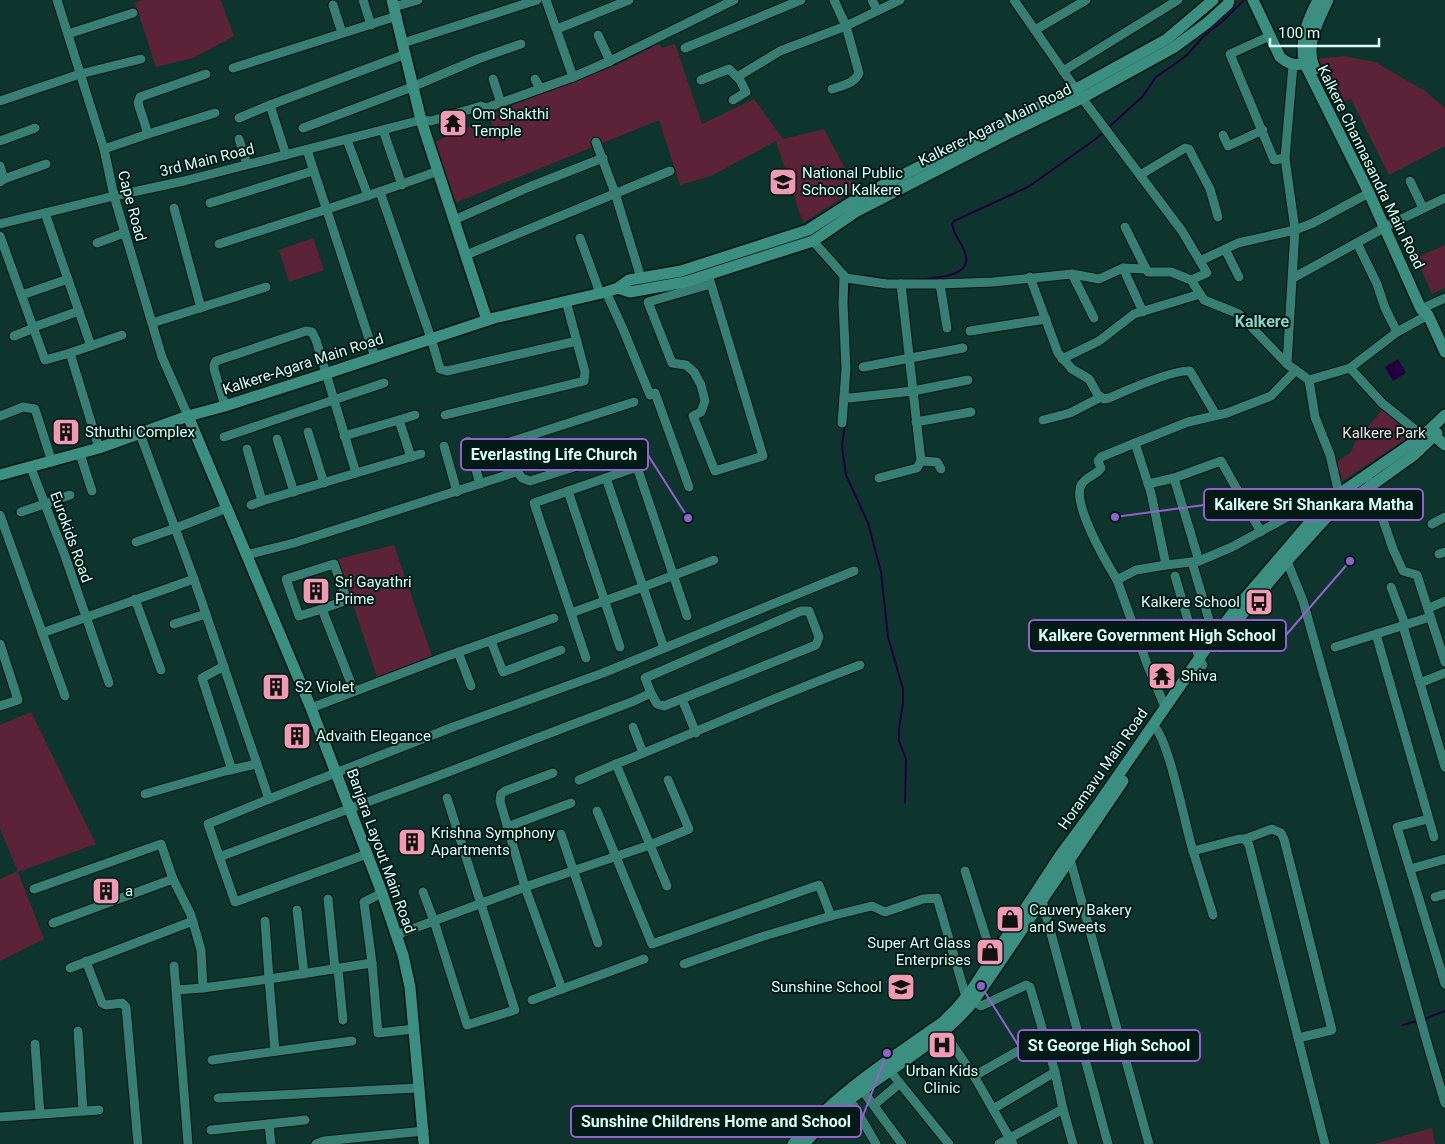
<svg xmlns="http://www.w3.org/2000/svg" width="1445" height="1144" font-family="Roboto,sans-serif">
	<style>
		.green { fill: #5c2237 }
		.water { fill: #1f003c }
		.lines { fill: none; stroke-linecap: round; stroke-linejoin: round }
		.stream { stroke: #1f003c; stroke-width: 2 }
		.street-casing { stroke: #041916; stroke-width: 11 }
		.secondary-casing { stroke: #041916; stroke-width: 14 }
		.street { stroke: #397e73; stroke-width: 9 }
		.secondary { stroke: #3c8e81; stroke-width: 11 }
		.labels { text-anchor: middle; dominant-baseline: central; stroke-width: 4; stroke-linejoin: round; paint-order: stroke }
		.poi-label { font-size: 15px; fill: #dafcf5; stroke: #001a16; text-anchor: start }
		.street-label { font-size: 15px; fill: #dafcf5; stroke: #001a16 }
		.park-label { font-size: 15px; fill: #f2dae0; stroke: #001a16 }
		.neighbourhood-label { font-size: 16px; font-weight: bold; fill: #8dd3c5; stroke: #001a16 }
		.leader { fill: none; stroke: #9360cc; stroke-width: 2 }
		.callout-dot { fill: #9360cc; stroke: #001a16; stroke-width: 2 }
		.callout { fill: #001a16; stroke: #9360cc; stroke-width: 2 }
		.callout-label { font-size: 16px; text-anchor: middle; font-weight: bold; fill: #dafcf5 }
	</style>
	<rect width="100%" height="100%" fill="#0e342e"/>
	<g class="green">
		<polygon points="142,0 219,0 221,1 234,36 193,58 156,67 135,3"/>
		<polygon points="659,44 662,48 675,44 702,124 754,99 783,139 824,129 856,189 803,223 776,141 711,176 680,185 659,120 455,203 435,142 475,124 478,131 493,125 488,115 617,65"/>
		<polygon points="1344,56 1375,62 1425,91 1445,108 1445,146 1389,175 1351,99 1340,103 1316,59"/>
		<polygon points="313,238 324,270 289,282 279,250"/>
		<polygon points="1445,245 1445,288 1432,294 1416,258"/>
		<polygon points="1382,410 1412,435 1338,484 1338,461 1351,452 1355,442"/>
		<polygon points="394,545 432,656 377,677 338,559"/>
		<polygon points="31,712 96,844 18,872 44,939 0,961 0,879 18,871 0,829 0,725"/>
		<polygon points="1432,1128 1435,1144 1374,1144"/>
	</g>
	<polygon class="water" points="1398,359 1406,373 1393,381 1385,367"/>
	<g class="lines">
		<g class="stream">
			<polyline points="1109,127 1142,97 1156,77 1186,56 1203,37 1224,20 1244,0"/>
			<polyline points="865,276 895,280"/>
			<path d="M909 280C925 278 975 280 965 253 962 243 954 236 952 224L954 221 1028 187 1093 141 1104 132"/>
			<polyline points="847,306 850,281"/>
			<polyline points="849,352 850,365"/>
			<polyline points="845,424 842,446 846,475 868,523 881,572 888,637 903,689 903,703 899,729 899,741 906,759 905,803"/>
			<polyline points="1424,1019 1445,1011"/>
			<polyline points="1403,1025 1417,1021"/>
		</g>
		<defs>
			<g id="street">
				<polyline points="57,0 104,149 114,196 162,357 188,416"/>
				<polyline points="363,0 371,25"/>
				<polyline points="546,0 573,77"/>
				<polyline points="872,0 877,10"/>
				<polyline points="1014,0 1082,98 1182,231 1207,273 1191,280"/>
				<polyline points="333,5 342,33"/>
				<polyline points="394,7 418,0"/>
				<polyline points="557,29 629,0"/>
				<polyline points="1035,30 1086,0"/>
				<polyline points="68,34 133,13"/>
				<polyline points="598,35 610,61"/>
				<polyline points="1270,36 1230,54 1274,160 1285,158"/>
				<polyline points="403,43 537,0"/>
				<polyline points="685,48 801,0"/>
				<polyline points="233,68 397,16"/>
				<polyline points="1063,71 1178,0"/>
				<polyline points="737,77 780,51 846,26 900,0"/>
				<polyline points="493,79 501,103"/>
				<polyline points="535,79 540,89"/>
				<polyline points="701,80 729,69 740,80 746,92 733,100"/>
				<path d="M832 89C842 86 855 83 859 73L846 26 834 0"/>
				<polyline points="0,101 80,74 141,59"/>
				<polyline points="239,118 270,105"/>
				<polyline points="303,128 412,87 478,59 521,44"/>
				<polyline points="383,130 402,185"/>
				<polyline points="148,134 215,113"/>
				<polyline points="1223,135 1228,146 1263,130"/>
				<polyline points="239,139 247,164"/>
				<polyline points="347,140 368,196"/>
				<polyline points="0,141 35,128"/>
				<polyline points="596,142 615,193 641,278"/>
				<polyline points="104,149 148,134 138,103 140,97 206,74"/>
				<polyline points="307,150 375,357"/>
				<polyline points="286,155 270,105 406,54"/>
				<polyline points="0,166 4,179 0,182"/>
				<polyline points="1140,175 1185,148 1189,149 1210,189 1218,217"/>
				<polyline points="4,179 46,164"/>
				<polyline points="1410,181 1423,208"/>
				<polyline points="380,192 431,338 440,369 447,371 577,341"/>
				<polyline points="210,203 313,171"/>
				<polyline points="174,208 201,308"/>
				<polyline points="45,213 91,346"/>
				<polyline points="454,220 529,187 603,158"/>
				<polyline points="0,224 114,196 184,181 421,120 431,121 481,106 486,108 573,77 610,61 734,0"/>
				<polyline points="1125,227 1146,269"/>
				<polyline points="0,236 45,360 70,353"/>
				<polyline points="580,238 600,293"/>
				<polyline points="813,241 846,278 887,284 940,284 993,282 1072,274 1099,279 1123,268 1146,269 1148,272 1171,272 1191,280 1204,300 1239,314 1287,364 1309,380 1350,368 1382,403 1423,436"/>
				<polyline points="97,243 124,233"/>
				<polyline points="1357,243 1377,284 1385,308 1397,332"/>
				<path d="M219 244C292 220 366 198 438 171"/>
				<polyline points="1225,249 1239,277"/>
				<polyline points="466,255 670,171"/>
				<polyline points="1200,261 1238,243 1295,230 1313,223 1369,193"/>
				<polyline points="1123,268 1143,312"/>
				<polyline points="1072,274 1094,318"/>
				<polyline points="708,275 711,284 763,456 715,471 693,416 701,412 705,401 701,385 694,372 686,365 672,363 648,302 711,284"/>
				<path d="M1030 277 1058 353 1072 369 1089 379 1098 395 1104 399 1109 398C1125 391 1174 369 1190 371L1216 415"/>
				<polyline points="1293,278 1391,224 1445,198"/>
				<polyline points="901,284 921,461"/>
				<polyline points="940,284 947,328"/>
				<polyline points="606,292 623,329 650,395 655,393 689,487"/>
				<polyline points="22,295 68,279"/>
				<polyline points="1421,309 1445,298"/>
				<polyline points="152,323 266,287"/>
				<polyline points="34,327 79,311"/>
				<polyline points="970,331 1046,319"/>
				<polyline points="14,336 34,328"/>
				<polyline points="1062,359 1099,341 1134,314 1200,294"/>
				<polyline points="1287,364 1295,230 1285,158 1293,65"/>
				<polyline points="863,367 963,348"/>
				<polyline points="1350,368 1397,332 1428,315"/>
				<polyline points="1296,370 1271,396 1227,413 1188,422 1135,443 1151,493 1166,565 1199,561 1232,547 1289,516 1320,516"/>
				<polyline points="1309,380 1315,417 1330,455 1339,494 1341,497"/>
				<polyline points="844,397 850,398 913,391 968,380"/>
				<polyline points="225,406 214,369 214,365 216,361 306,331 312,332 316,340 356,473 262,501 247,449"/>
				<polyline points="445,415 584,381 585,372 566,301"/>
				<polyline points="0,416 23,407 35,409 52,462"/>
				<polyline points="399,420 415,415"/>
				<polyline points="1043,420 1070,413 1101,397"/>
				<polyline points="916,422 971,412"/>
				<polyline points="842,423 846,369 843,303 844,275"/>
				<polyline points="308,432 324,483"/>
				<polyline points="140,434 194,579 269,799 453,727 603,673 854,571"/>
				<polyline points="344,436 399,420 411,457"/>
				<polyline points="224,437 384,383"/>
				<polyline points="277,439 294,492"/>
				<polyline points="468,441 480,484"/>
				<polyline points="444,446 457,492"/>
				<polyline points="99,448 70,353 122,335"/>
				<polyline points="80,454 92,491"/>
				<polyline points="471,454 516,440"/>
				<polyline points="921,461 937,462 941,469"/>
				<polyline points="31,468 65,556 109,683"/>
				<polyline points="516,470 522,478 530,481 643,445"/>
				<polyline points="356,473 421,454"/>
				<polyline points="606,478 643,587 714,560"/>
				<polyline points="879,478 917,468 921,461"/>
				<polyline points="1174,478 1199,561"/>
				<polyline points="1370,482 1393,549 1403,571 1417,575 1445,662"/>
				<polyline points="1148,484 1174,478 1221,461 1261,532"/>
				<polyline points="568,491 620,647"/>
				<path d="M1266 504C1289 492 1289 497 1304 516"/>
				<polyline points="251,505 262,501"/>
				<polyline points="21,512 70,495"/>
				<polyline points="0,515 65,696"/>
				<polyline points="1432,524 1445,517"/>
				<polyline points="136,542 176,528 227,508"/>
				<polyline points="1439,554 1445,552"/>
				<polyline points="246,555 294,543 513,473 517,467 512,451 516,440 634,402"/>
				<polyline points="1287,561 1303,601 1428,1046 1445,1103"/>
				<polyline points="1192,562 1217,647"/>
				<polyline points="1175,576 1199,658 1203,665"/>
				<path d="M1117 580C1106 562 1072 504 1081 485 1086 476 1097 475 1101 468L1098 461 1101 457 1135 443"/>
				<polyline points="1391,587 1405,624"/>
				<polyline points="135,599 161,670"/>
				<polyline points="1429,608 1445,601"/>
				<polyline points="322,609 347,600 334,564 286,579 299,616 322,609 354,691"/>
				<polyline points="571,613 643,587 664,648"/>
				<polyline points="174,624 206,614"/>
				<polyline points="1403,626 1445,767"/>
				<polyline points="42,633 194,579"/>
				<polyline points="1376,634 1434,837"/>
				<polyline points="491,641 503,672 561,650"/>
				<polyline points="0,644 18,700 0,706"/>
				<polyline points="1335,647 1430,617"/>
				<polyline points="458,652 471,686"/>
				<polyline points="586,658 534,503 637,467 687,616"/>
				<polyline points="224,666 202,678 232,770"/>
				<polyline points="1420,683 1445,673"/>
				<polyline points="684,704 696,733"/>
				<polyline points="1165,707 1147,664 1117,580 1136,570 1166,565"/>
				<polyline points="311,708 442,658 554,618"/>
				<path d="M1153 725C1169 738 1185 826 1193 851L1239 839H1245L1249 845 1325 1144"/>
				<polyline points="633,727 643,753"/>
				<polyline points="553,773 505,791 501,794 500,801 525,887 562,989 644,959"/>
				<polyline points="579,780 616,764"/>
				<polyline points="145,794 225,771 257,764"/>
				<polyline points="269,799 208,824 235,902 367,854"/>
				<polyline points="597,811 652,944 819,885 831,916 761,937 684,964"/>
				<polyline points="1428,819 1397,827 1445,984"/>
				<polyline points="507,827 571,803"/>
				<polyline points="561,834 598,943"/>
				<polyline points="1245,839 1272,829 1281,833 1284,839 1332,1030 1298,1038"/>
				<polyline points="1193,851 1213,915"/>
				<polyline points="219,857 435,777 634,701 651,693 645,678 801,611 809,611 819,637 816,645 664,706 657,704 651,693"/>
				<polyline points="1067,857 1070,859 1149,1144"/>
				<polyline points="1410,869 1445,859"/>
				<polyline points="965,871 993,959"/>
				<polyline points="667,886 650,845 689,829 668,780"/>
				<polyline points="34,889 161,844 173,879 191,915 201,950 203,988 269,979 265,921"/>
				<polyline points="423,892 434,921 467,1025 515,1010 447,798"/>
				<polyline points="382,893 364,902 372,963 378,1033 414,1029"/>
				<polyline points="1435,897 1445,894"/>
				<polyline points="328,899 335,969"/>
				<polyline points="1042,900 1108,1144"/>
				<polyline points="297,910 304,974"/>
				<polyline points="831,916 872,906 885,912 923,899 937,898 966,997 981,1006 1026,985 1030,987 1055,1072 1063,1109 1073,1144"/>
				<polyline points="53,923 173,879"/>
				<path d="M396 935 525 887 650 845 616 764C697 732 777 696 860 665"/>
				<polyline points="86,961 102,1003 106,1005 122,1003 126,1007 138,1144"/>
				<polyline points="174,966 176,990"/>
				<polyline points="70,968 193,921"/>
				<polyline points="338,969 343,1020"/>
				<polyline points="532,1000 562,989"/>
				<polyline points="78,1031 83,1111"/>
				<polyline points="943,1031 974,1076 1013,1144"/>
				<polyline points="35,1044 40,1114"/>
				<polyline points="275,1051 269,979 372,963"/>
				<polyline points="212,1060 352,1041"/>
				<polyline points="886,1066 949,1144"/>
				<polyline points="974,1076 1020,1050"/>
				<polyline points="863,1091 902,1144"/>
				<polyline points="218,1098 418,1088"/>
				<polyline points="848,1101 854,1106 876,1144"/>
				<polyline points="874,1105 900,1083"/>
				<polyline points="993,1109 1055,1072"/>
				<polyline points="0,1117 99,1110"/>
				<polyline points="269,1124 271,1144"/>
				<polyline points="211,1130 305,1120"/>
				<polyline points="188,1144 176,990 203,988"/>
				<polyline points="316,1144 324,1141 424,1131"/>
				<polyline points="999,1144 1063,1109"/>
			</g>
			<g id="secondary">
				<polyline points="392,0 421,120 487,320"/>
				<path d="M1253 0 1280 57C1289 65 1299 67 1310 61"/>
				<path d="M1318 0C1307 21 1299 41 1305 64L1369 193 1421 309 1428 315 1445 352"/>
				<path d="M1315 69C1304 46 1318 21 1328 0"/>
				<polyline points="618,288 630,292 685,282 813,241 857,211 1005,135 1082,98 1173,48 1207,23 1228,4 1229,0"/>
				<polyline points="188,416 311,708 382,893 403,955 410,987 424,1144"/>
				<polyline points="1430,432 1445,445"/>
				<polyline points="0,475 99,448 188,416 225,406 325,374 494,318 606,292 618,288 629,280 681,271 808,230 852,202 885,184 1026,113 1076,89 1167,39 1213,0"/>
				<polyline points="1225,635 1287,561 1326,518 1414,455 1437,433"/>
				<path d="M793 1144C835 1094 890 1059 943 1022L957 1008 971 991 1061 854 1099 803 1214 637 1238 606 1316 515 1339 494 1423 436 1445 415"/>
				<path d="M804 1144C817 1129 832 1114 848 1101 890 1068 939 1043 973 1002L1123 781"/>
			</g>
		</defs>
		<use href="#street" class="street-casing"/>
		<use href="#secondary" class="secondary-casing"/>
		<use href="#street" class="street"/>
		<use href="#secondary" class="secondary"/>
	</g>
	<defs>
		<symbol id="temple-square" viewBox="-11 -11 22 22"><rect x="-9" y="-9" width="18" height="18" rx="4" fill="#f19ab3" stroke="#001a16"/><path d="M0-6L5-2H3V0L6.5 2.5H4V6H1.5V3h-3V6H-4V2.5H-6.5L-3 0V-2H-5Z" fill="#111"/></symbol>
		<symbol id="school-square" viewBox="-11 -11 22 22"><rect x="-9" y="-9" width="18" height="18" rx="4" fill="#f19ab3" stroke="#001a16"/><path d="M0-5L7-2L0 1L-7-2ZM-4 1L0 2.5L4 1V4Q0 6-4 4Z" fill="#111"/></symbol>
		<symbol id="building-square" viewBox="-11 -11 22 22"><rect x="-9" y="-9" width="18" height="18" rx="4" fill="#f19ab3" stroke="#001a16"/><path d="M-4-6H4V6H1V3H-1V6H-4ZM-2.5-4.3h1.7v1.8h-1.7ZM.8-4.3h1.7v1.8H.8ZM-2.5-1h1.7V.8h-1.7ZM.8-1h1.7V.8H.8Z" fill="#111"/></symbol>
		<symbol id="bus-square" viewBox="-11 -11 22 22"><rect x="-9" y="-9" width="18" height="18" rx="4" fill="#f19ab3" stroke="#001a16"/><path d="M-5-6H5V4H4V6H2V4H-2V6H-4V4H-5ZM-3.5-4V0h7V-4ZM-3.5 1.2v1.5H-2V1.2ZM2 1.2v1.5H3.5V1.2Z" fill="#111"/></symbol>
		<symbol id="shop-square" viewBox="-11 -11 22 22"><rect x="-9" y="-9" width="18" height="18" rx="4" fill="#f19ab3" stroke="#001a16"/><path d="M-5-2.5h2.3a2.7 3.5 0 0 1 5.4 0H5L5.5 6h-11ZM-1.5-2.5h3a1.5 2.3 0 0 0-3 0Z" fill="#111"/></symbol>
		<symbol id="hospital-square" viewBox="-11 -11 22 22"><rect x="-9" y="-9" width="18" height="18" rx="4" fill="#f19ab3" stroke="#001a16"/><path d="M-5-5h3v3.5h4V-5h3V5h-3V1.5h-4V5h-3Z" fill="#111"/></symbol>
	</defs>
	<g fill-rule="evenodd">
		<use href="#temple-square" x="437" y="107" width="32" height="32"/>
		<use href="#school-square" x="767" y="166" width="32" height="32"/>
		<use href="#building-square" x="50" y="416" width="32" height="32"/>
		<use href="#building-square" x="300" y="575" width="32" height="32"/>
		<use href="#bus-square" x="1243" y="586" width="32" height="32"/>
		<use href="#temple-square" x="1146" y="660" width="32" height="32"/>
		<use href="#building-square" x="260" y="671" width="32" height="32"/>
		<use href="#building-square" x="281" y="720" width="32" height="32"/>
		<use href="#building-square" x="396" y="826" width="32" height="32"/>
		<use href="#building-square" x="90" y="875" width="32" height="32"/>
		<use href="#shop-square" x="994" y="903" width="32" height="32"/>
		<use href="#shop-square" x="974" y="936" width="32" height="32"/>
		<use href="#school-square" x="885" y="971" width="32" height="32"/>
		<use href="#hospital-square" x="926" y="1029" width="32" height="32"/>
	</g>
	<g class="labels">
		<g class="poi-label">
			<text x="472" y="114">Om Shakthi<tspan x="472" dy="17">Temple</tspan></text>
			<text x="802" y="173">National Public<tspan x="802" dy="17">School Kalkere</tspan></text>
			<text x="85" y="432">Sthuthi Complex</text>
			<text x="335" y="582">Sri Gayathri<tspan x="335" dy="17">Prime</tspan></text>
			<text x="1240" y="602" text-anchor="end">Kalkere School</text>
			<text x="1181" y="676">Shiva</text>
			<text x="295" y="687">S2 Violet</text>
			<text x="316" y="736">Advaith Elegance</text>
			<text x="431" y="833">Krishna Symphony<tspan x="431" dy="17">Apartments</tspan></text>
			<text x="125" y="891">a</text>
			<text x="1029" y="910">Cauvery Bakery<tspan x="1029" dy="17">and Sweets</tspan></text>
			<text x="971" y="943" text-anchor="end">Super Art Glass<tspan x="971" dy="17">Enterprises</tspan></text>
			<text x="882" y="987" text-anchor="end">Sunshine School</text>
			<text x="942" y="1071" text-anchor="middle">Urban Kids<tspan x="942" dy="17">Clinic</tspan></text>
		</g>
		<g class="street-label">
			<text transform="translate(995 125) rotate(-26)">Kalkere-Agara Main Road</text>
			<text transform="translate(207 160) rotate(-14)">3rd Main Road</text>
			<text transform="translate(1371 167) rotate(64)">Kalkere Channasandra Main Road</text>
			<text transform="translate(132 206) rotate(75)">Cape Road</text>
			<text transform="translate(303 364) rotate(-18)">Kalkere-Agara Main Road</text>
			<text transform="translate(71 537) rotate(70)">Eurokids Road</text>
			<text transform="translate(1103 769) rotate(-55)">Horamavu Main Road</text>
			<text transform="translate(381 851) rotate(70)">Banjara Layout Main Road</text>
		</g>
		<g class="park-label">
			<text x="1384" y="433">Kalkere Park</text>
		</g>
		<g class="neighbourhood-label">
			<text x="1262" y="321">Kalkere</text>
		</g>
	</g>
	<path class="leader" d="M688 518L648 455M1115 517L1204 505M1350 561L1286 635M981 986L1018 1045M887 1053L861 1121"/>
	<g class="callout-dot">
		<circle cx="688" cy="518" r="5"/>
		<circle cx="1115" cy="517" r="5"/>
		<circle cx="1350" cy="561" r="5"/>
		<circle cx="981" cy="986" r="5"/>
		<circle cx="887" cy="1053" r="5"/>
	</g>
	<g class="callout">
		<rect x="461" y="439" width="187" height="31" rx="5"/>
		<rect x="1204" y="489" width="219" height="31" rx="5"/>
		<rect x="1029" y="620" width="257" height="31" rx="5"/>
		<rect x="1018" y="1030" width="182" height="31" rx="5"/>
		<rect x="571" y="1106" width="290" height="31" rx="5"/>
	</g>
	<g class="callout-label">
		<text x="554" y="460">Everlasting Life Church</text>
		<text x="1314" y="510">Kalkere Sri Shankara Matha</text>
		<text x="1157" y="641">Kalkere Government High School</text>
		<text x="1109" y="1051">St George High School</text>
		<text x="716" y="1127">Sunshine Childrens Home and School</text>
	</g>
	<path d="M1270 38v8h109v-8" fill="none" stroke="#dafcf5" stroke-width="2.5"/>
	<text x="1278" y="38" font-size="15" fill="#dafcf5" stroke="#001a16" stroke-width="4" paint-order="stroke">100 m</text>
</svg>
